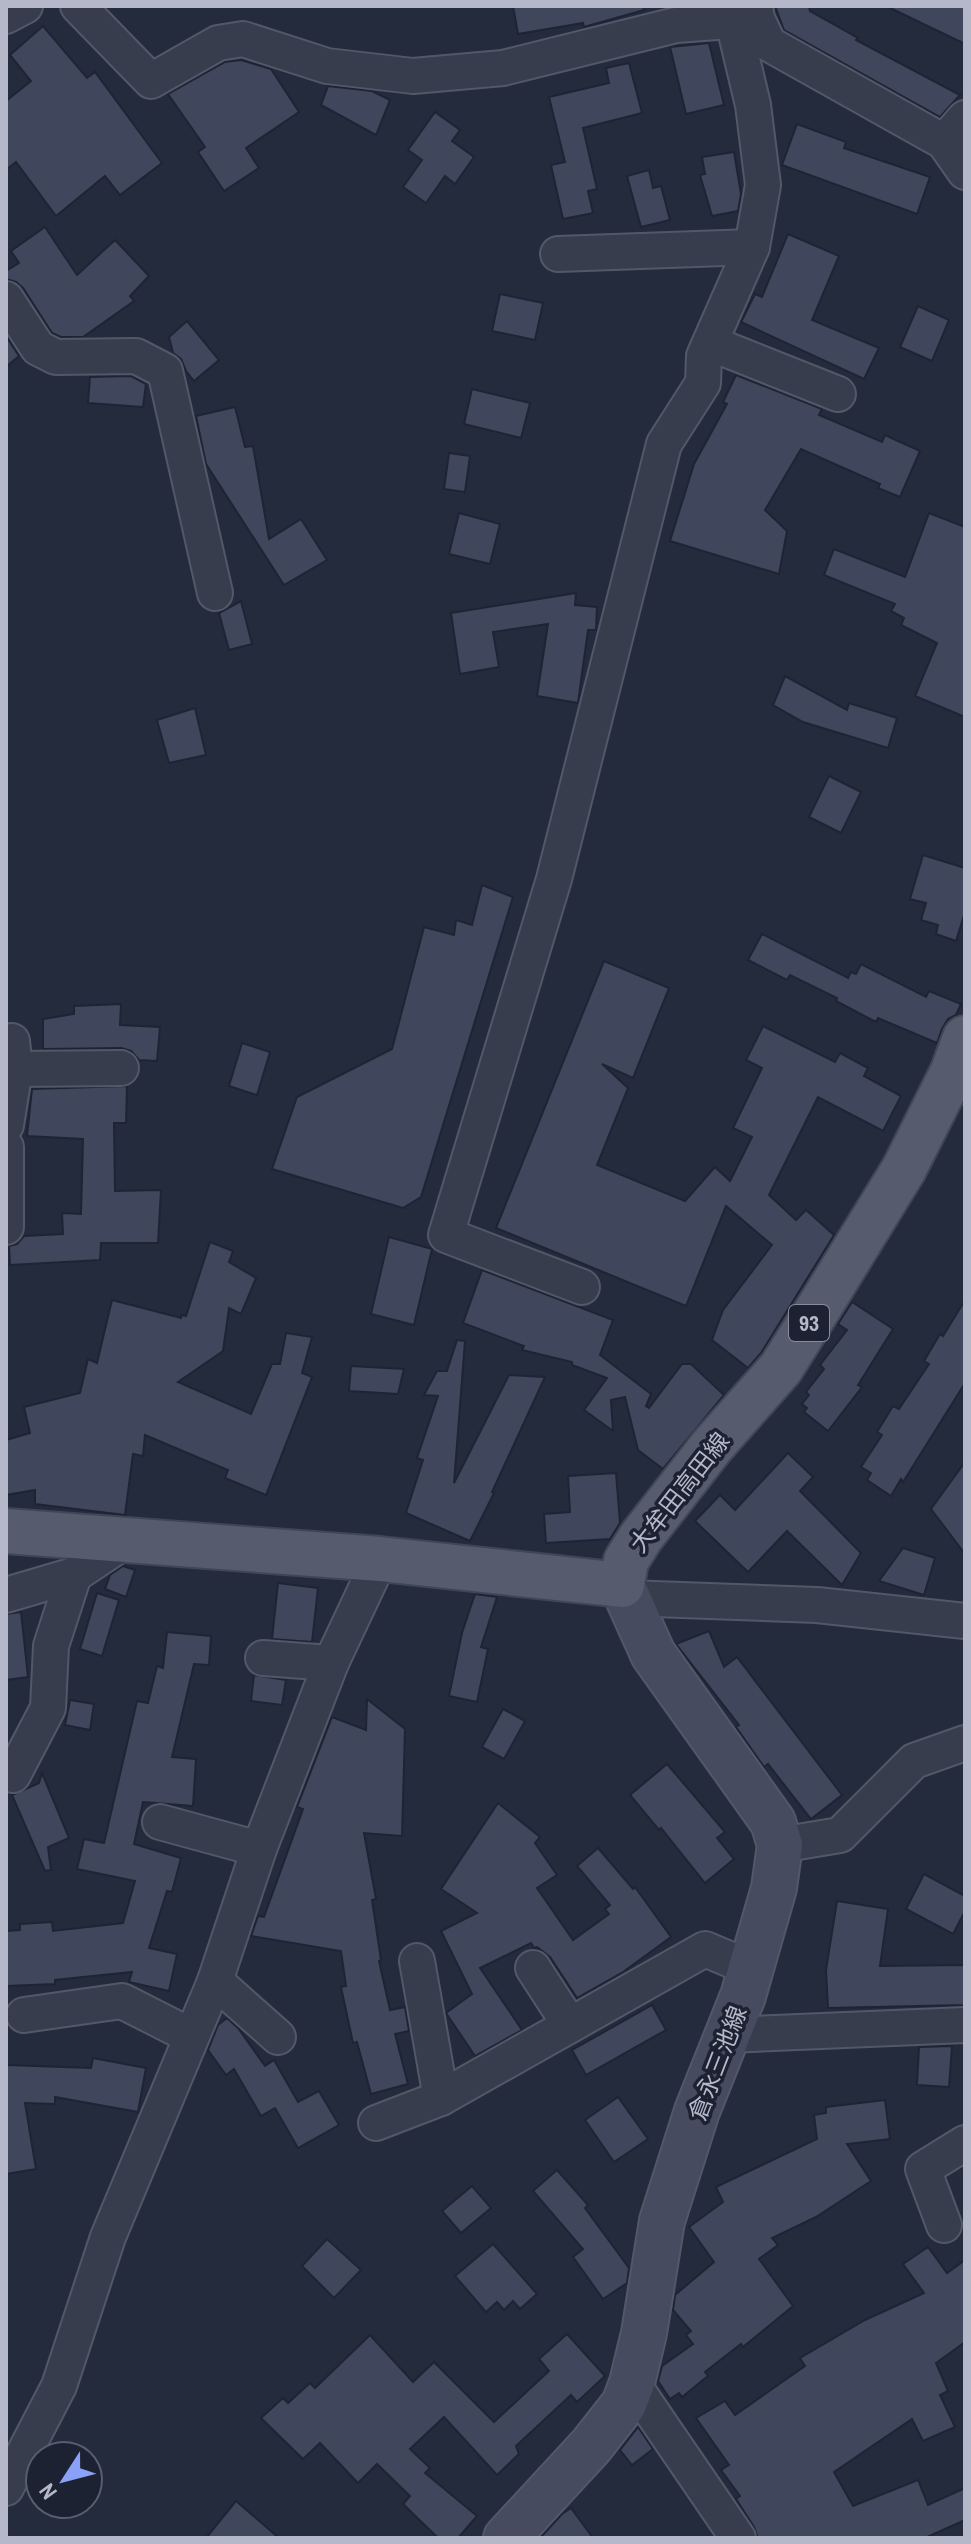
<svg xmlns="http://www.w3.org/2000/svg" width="971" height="2544" font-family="'Archivo Narrow','Noto Sans JP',sans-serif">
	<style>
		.building { fill: #40475d; stroke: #1f2434; stroke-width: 2 }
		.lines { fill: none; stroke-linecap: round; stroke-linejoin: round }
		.minor-casing { stroke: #535868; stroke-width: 38 }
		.secondary-casing { stroke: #535868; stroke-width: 48 }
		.primary-casing { stroke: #414656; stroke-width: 48 }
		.minor { stroke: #383d4d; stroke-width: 34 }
		.secondary { stroke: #464b60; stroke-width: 44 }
		.primary { stroke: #565c6d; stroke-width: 44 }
		.labels { text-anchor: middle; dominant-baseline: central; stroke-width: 7; stroke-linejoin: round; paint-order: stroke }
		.shield { fill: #1d2232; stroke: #878b9c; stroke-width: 2 }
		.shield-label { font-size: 22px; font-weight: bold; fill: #b4b8c9 }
		.street-label { font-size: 24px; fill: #b4b8c9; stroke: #1d2232 }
	</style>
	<rect width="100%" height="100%" fill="#242b3d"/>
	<g class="building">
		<polygon points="513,6 643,6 644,10 584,27 583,23 518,34"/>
		<polygon points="775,6 809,6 810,11 858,38 856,40 960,95 940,117 784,30"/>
		<polygon points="886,6 965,6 965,44"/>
		<polygon points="43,26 87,78 95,72 162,163 120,195 105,176 56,216 16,162 6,170 6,101 31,81 10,55"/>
		<polygon points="709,43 724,105 686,114 670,47"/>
		<polygon points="241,60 271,69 299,112 246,148 259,168 224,191 198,152 205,147 168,94 225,62"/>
		<polygon points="629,63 642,113 583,128 597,189 588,191 593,213 563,219 551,165 565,162 549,97 609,83 606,68"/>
		<polygon points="328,86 372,91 390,100 376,135 321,105"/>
		<polygon points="435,112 460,130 452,141 474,157 455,184 445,176 426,203 403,187 422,160 408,150"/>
		<polygon points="797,124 846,142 844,148 930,177 917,214 782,165"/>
		<polygon points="734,152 741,194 738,211 712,216 700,175 705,174 702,157"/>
		<polygon points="649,170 653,188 661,186 670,220 641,227 627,176"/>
		<polygon points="45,227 77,275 115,240 149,276 130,296 134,301 83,337 61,337 52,333 23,288 16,282 6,279 6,271 19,263 11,251"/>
		<polygon points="788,234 839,256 812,320 879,348 864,379 741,322 755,294 762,297"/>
		<polygon points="500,294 543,303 535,340 492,331"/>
		<polygon points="918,306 949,320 932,361 900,347"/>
		<polygon points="187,321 219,360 194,381 186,371 181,359 173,353 169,337"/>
		<polygon points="6,336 19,356 6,367"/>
		<polygon points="736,375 822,409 819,415 882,442 885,435 920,451 900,497 878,488 880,484 801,449 765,510 787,531 779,574 670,541 694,464 727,404 723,402"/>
		<polygon points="131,376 146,384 143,407 88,403 90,377"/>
		<polygon points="472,389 530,403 521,438 464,424"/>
		<polygon points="235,407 245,447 253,446 269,539 301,519 327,560 284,585 206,464 196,416"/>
		<polygon points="449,453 470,456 465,492 444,489"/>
		<polygon points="459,513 500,524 490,564 449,554"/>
		<polygon points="929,513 965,527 965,717 915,696 937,643 901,625 904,618 891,611 895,604 824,575 834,549 905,577"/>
		<polygon points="576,593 575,605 597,607 596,630 588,630 578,703 537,696 548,624 493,632 499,667 460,674 451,613"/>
		<polygon points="241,601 252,644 229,650 219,613"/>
		<polygon points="785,676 847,710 849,703 897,718 888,748 803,722 773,705"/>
		<polygon points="195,708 206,755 169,763 157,720"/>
		<polygon points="829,776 861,792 841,833 809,817"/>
		<polygon points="923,855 965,868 965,912 956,941 936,934 938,925 921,920 926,903 910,899"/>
		<polygon points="482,885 513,897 421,1197 403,1208 272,1169 297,1097 392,1049 424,927 454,935 456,920 472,925"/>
		<polygon points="762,934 848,978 851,972 856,974 861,964 926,997 929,991 961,1004 956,1015 948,1019 942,1029 937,1043 878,1018 876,1022 836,1001 837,998 790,975 787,980 748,960"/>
		<polygon points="604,961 669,988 633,1078 602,1064 628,1088 597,1165 685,1201 715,1167 730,1181 752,1137 733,1128 762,1068 746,1060 763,1026 835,1062 840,1053 868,1068 864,1076 901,1096 883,1131 818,1097 769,1195 796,1220 806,1210 834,1235 761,1353 748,1368 712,1340 723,1310 772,1245 726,1206 686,1306 496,1228"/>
		<polygon points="121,1004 120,1025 160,1027 157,1061 139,1060 131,1051 121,1048 43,1049 43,1019 74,1014 74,1006"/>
		<polygon points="242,1043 270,1052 257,1095 229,1086"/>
		<polygon points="127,1086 126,1123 114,1123 115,1191 161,1190 158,1243 101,1243 100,1260 10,1265 9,1246 17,1244 24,1236 63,1234 62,1213 81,1214 83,1139 27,1136 32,1089"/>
		<polygon points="389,1237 432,1249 414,1325 371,1314"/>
		<polygon points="210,1242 233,1251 229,1262 256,1278 241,1314 229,1308 223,1351 178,1382 251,1414 272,1364 280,1364 286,1333 312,1337 302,1373 312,1377 266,1495 225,1478 228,1470 145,1435 143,1456 133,1454 125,1515 35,1504 35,1490 6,1495 6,1440 30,1433 24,1407 80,1393 88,1359 97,1363 112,1300 181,1318 181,1315 186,1316"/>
		<polygon points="482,1270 613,1320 600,1355 651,1394 646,1406 649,1408 682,1364 691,1364 724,1395 663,1469 638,1450 625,1397 611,1400 613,1431 584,1410 607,1378 572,1365 572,1362 522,1350 524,1346 463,1323"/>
		<polygon points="965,1300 965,1383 903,1482 901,1479 891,1496 867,1480 871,1473 861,1467 882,1435 877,1432 893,1406 899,1409 929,1364 924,1361 940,1334 943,1336"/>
		<polygon points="852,1302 893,1329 858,1385 862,1387 828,1431 804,1412 807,1408 802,1404 809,1395 806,1392 824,1369 820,1365 847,1330 838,1324"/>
		<polygon points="457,1340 465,1341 454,1483 509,1375 545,1377 492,1492 494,1493 470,1541 406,1513 423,1460 417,1458 438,1396 424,1395 437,1371 447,1371"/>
		<polygon points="351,1366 404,1369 398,1394 349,1391"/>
		<polygon points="788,1453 813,1477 800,1491 861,1553 842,1585 787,1531 748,1572 695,1521 720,1495 735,1510"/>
		<polygon points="965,1462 965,1554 931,1509"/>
		<polygon points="616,1473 620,1523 610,1539 546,1543 544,1514 570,1512 568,1476"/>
		<polygon points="903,1548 935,1558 924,1595 879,1581"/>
		<polygon points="123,1566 135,1570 126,1597 105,1589 110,1575"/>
		<polygon points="278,1583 318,1588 312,1642 272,1639"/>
		<polygon points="97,1593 119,1600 102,1656 80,1649"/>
		<polygon points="475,1594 497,1597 481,1647 488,1649 477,1702 449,1696 462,1633"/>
		<polygon points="21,1612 28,1677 6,1680 6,1614"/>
		<polygon points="709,1631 724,1667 737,1657 842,1795 811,1819 768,1764 764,1767 736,1727 739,1725 676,1644"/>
		<polygon points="167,1632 211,1636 209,1665 194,1664 172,1757 196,1759 193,1806 143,1802 134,1844 181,1858 172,1892 167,1891 149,1948 177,1954 169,1991 129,1982 132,1972 55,1980 55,1984 6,1986 6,1931 20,1930 20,1924 52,1922 53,1931 123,1923 135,1881 77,1869 84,1839 104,1843 137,1701 148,1703 157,1666 163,1668"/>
		<polygon points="254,1675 286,1680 282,1705 251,1701"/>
		<polygon points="367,1699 405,1729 402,1836 364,1833 376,1899 372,1900 381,1960 379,1961 390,2010 405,2007 409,2031 395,2034 408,2084 371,2094 357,2042 353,2043 341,1987 346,1986 341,1951 251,1936 258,1916 264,1917 303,1809 297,1807 332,1717 366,1730"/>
		<polygon points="70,1700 94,1704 90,1730 65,1725"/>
		<polygon points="503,1709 525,1721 504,1759 482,1747"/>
		<polygon points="667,1764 725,1832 717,1838 734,1859 705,1883 661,1828 659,1830 630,1795"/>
		<polygon points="42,1773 69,1838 48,1847 51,1870 45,1871 12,1795 39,1783"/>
		<polygon points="498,1803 540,1837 535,1843 557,1875 537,1888 573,1940 609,1914 605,1909 610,1905 577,1866 598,1848 633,1889 635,1887 671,1937 623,1972 577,1998 550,1957 537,1947 534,1948 531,1943 480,1968 522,2030 475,2056 446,2013 472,1994 441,1931 477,1913 441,1889"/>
		<polygon points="924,1874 965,1896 965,1911 953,1934 906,1909"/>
		<polygon points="837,1901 888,1909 880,1966 965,1965 965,2005 828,2008 826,1970"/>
		<polygon points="652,2005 666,2030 586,2075 572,2050"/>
		<polygon points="227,2018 238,2028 265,2066 274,2060 298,2102 319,2091 339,2125 298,2148 275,2108 261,2116 234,2069 226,2075 208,2050 218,2025"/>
		<polygon points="952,2046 949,2087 917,2085 919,2047"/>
		<polygon points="93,2058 146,2068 138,2112 55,2097 55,2104 25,2103 36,2169 6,2174 6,2065 91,2068"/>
		<polygon points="618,2097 648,2139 614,2162 585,2120"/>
		<polygon points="885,2100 890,2139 847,2144 871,2181 816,2217 772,2238 778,2245 759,2259 793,2306 743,2347 741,2344 705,2372 708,2376 682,2397 679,2393 670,2399 658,2381 662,2366 693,2344 686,2335 691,2331 673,2310 675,2295 714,2262 689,2227 723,2202 716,2187 817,2139 814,2115 826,2113 826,2107"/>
		<polygon points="557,2170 588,2205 585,2208 629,2268 627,2283 603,2299 573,2257 583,2249 533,2191"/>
		<polygon points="472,2186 491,2208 461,2233 442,2211"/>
		<polygon points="327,2239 361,2270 334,2298 302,2266"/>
		<polygon points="493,2244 537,2294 520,2309 513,2301 504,2310 497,2302 486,2312 455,2276"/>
		<polygon points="928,2247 947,2273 965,2260 965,2342 936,2363 948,2391 940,2395 955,2427 923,2441 912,2419 834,2472 853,2506 918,2480 928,2505 965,2488 965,2520 925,2538 758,2538 754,2527 736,2499 740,2496 721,2470 729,2465 696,2418 725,2401 735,2415 805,2366 800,2358 865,2320 924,2293 903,2264"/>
		<polygon points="567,2334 605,2376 577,2402 571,2395 516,2446 519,2454 497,2475 444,2417 410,2449 430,2468 425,2473 477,2516 458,2538 438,2538 403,2504 410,2496 377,2464 358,2483 320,2443 303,2459 261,2418 283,2398 288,2403 310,2383 315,2388 370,2335 413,2382 434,2362 494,2422 549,2371 539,2359"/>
		<polygon points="638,2427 653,2449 632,2465 620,2450"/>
		<polygon points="236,2501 279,2538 206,2538"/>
		<polygon points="571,2508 593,2538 540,2538 562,2514"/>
	</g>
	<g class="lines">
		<defs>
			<g id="minor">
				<polyline points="78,6 151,81 218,43 243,39 327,66 413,76 503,68 676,25 757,19"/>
				<polyline points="755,6 757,19 769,44 944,142 965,172"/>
				<polyline points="6,16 25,6"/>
				<polyline points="944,142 965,118"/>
				<polyline points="558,254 752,247"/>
				<polyline points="6,299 38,348 56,357 136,356 165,371 215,593"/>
				<polyline points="710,343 838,394"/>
				<polyline points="15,1069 121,1068"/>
				<polyline points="6,1125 15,1069 12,1041"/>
				<polyline points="6,1147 6,1227"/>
				<polyline points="582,1287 446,1235 554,879 664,444 703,383 704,356 752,247 763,185 753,105 733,21"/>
				<polyline points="6,1595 74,1575 128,1539"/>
				<polyline points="627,1598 817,1605 965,1621"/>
				<polyline points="263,1658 331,1663"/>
				<polyline points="13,1775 48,1708 51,1646 74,1575"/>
				<polyline points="160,1822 259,1849"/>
				<polyline points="780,1845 840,1835 914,1761 965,1743"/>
				<polyline points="417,1961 441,2098"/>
				<polyline points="533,1968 570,2025"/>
				<polyline points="215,1981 278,2037"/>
				<polyline points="24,2015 122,2001 191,2036"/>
				<polyline points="727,2035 965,2025"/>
				<polyline points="376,2123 441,2098 705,1949 750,1968"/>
				<polyline points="944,2225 923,2169 965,2143"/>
				<polyline points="632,2383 738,2538"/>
				<polyline points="6,2488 59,2386 108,2237 215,1981 259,1849 331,1663 380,1559"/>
			</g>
			<polyline id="secondary" points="506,2538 591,2446 624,2404 632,2383 644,2333 662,2221 697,2111 743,1996 774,1888 780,1845 773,1822 653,1654 622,1585"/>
			<polyline id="primary" points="6,1531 380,1559 622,1585 626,1561 641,1537 712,1446 781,1368 823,1301 904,1169 953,1071 965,1038"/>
		</defs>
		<use href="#minor" class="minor-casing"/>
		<use href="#secondary" class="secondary-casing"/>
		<use href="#primary" class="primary-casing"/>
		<use href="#minor" class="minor"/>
		<use href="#secondary" class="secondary"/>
		<use href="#primary" class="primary"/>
	</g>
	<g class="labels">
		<rect class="shield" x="789" y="1305" width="40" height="36" rx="6"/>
		<g class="shield-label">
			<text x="809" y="1323">93</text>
		</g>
		<g class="street-label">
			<text transform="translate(679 1492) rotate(-52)">大牟田高田線</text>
			<text transform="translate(717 2063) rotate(-69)">倉永三池線</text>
		</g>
	</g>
	<rect width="971" height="2544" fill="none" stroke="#b4b8c9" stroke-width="16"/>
	<g transform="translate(64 2480) rotate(234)"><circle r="38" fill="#1d2232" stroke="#595e6e" stroke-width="2"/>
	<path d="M0-6L14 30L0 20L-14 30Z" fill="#89a2f8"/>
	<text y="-12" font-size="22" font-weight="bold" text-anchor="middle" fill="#b4b8c9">N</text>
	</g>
</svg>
